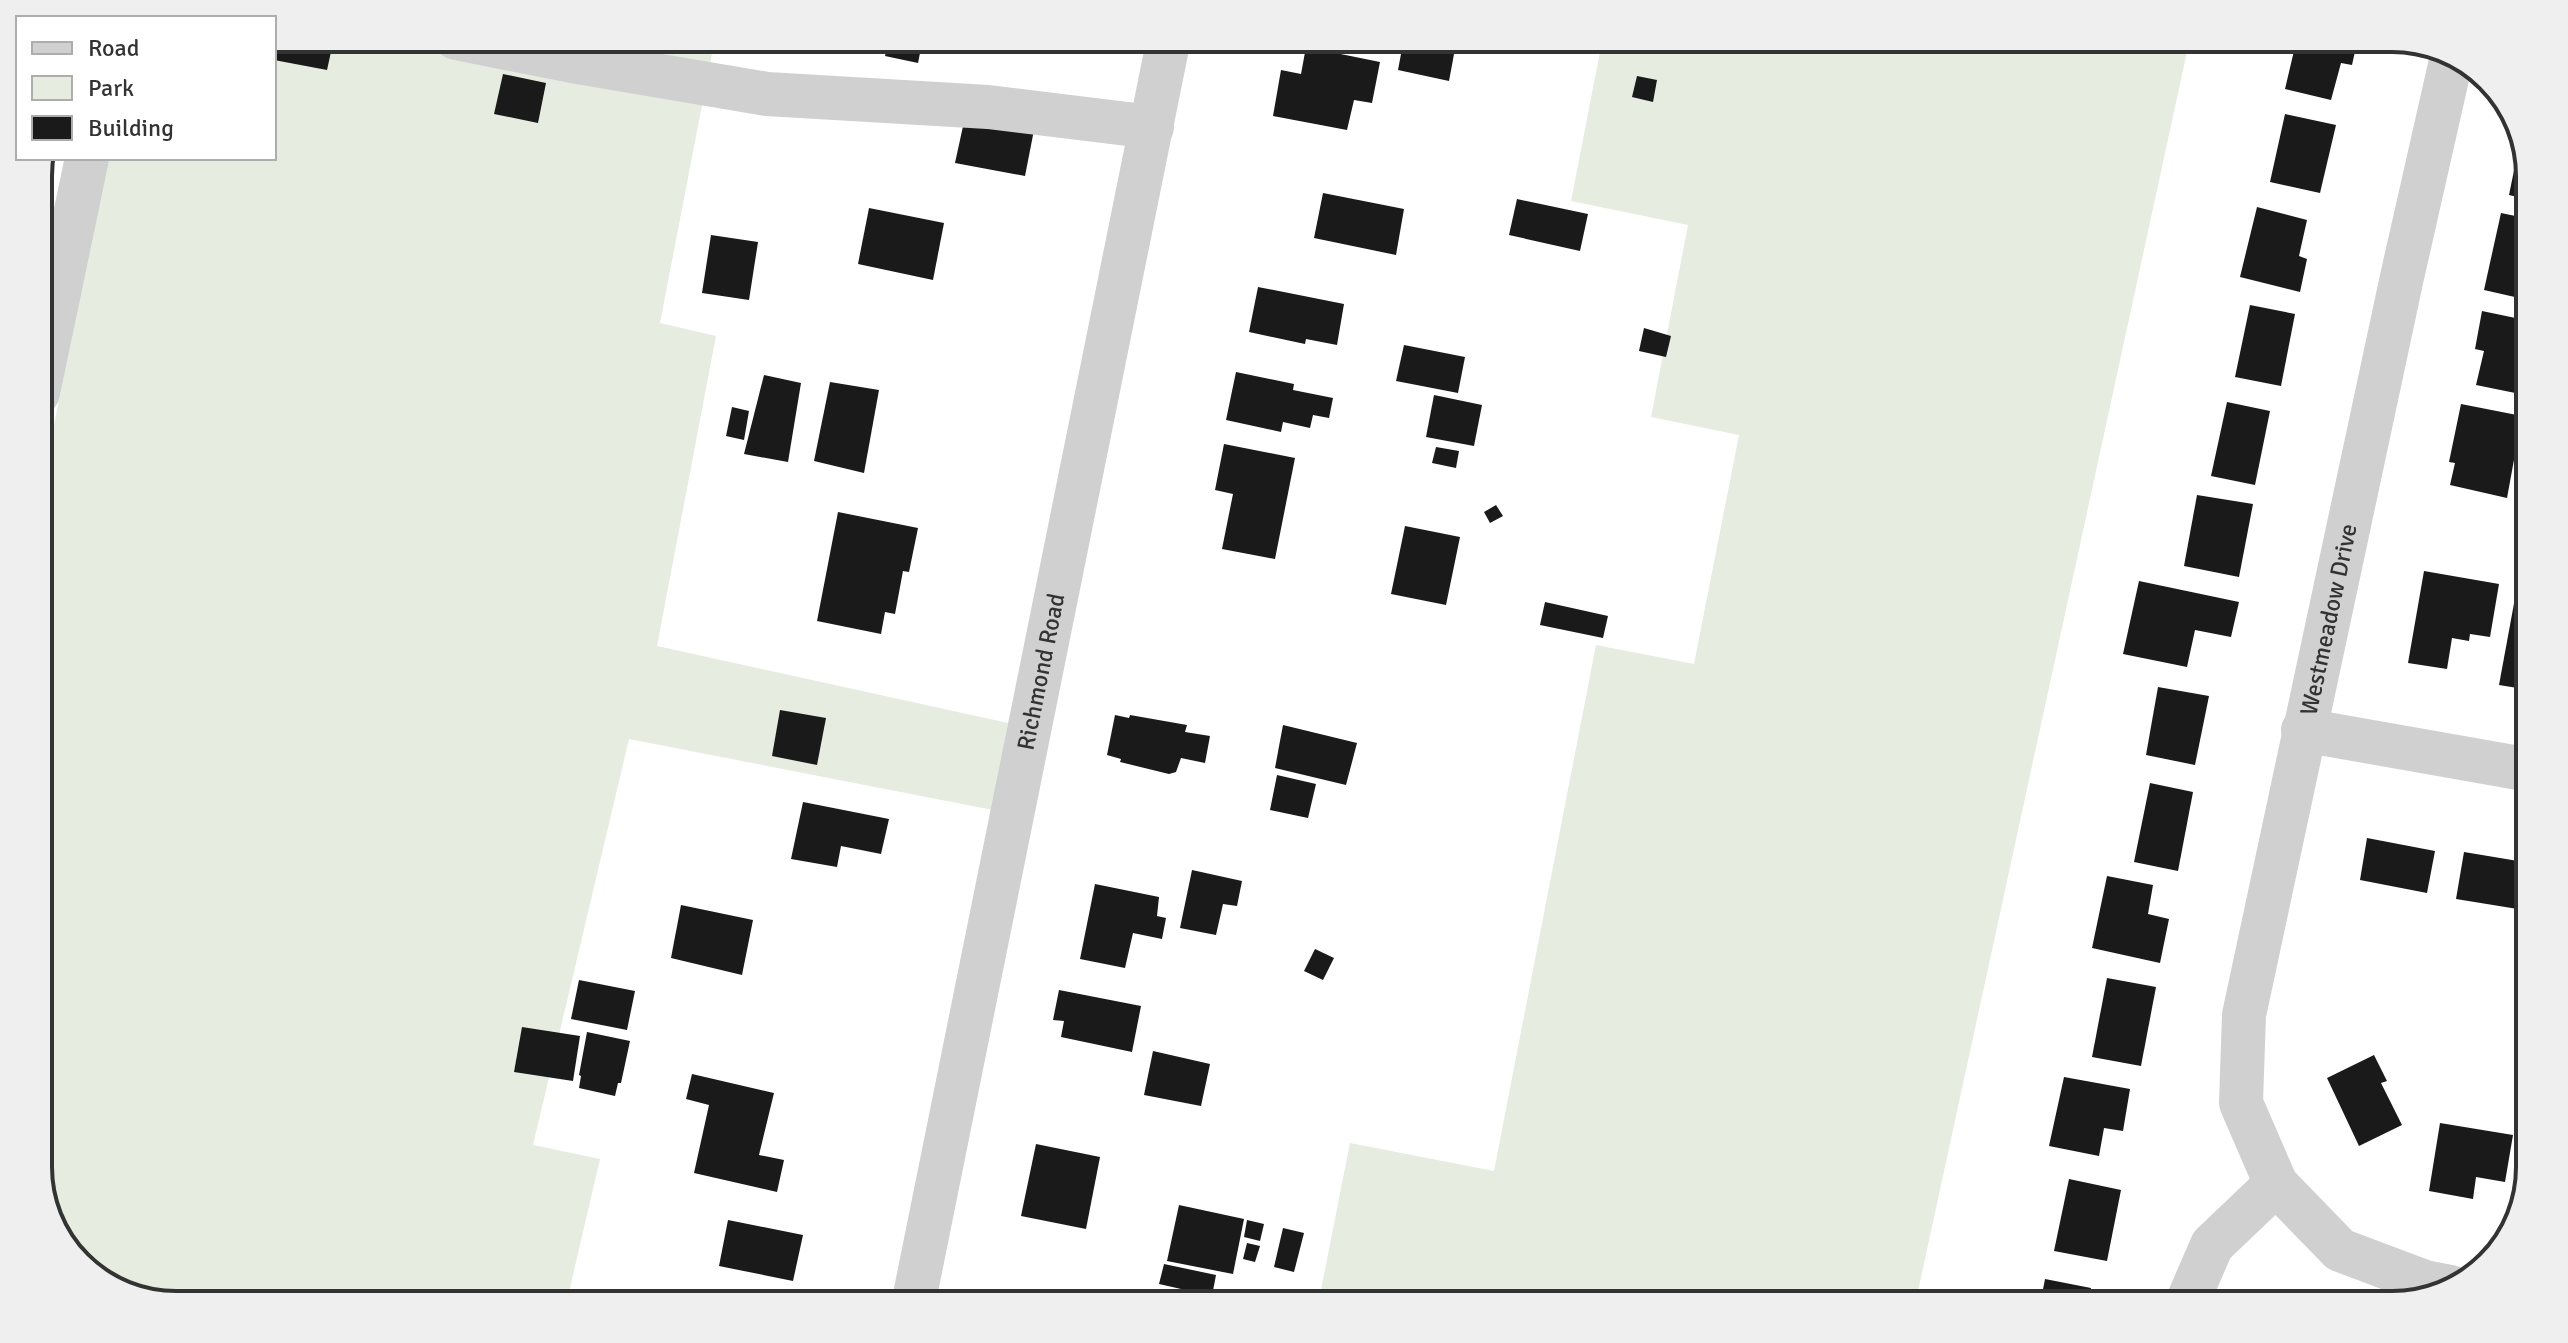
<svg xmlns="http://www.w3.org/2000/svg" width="2568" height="1343" font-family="Signika,sans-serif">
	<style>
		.green { fill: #e6ecdf }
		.building { fill: #1a1a1a }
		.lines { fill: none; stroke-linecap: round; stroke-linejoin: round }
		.minor { stroke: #d0d0d0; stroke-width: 44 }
		.labels { text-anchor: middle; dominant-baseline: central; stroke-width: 8; stroke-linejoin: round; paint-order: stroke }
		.street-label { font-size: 24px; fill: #333; stroke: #fff }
		.rim { fill: none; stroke: #333; stroke-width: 4 }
	</style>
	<rect width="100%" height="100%" fill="#fff"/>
	<g class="green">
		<polygon points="274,38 715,38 660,323 716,336 657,646 1008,723 993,810 629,739 533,1145 600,1159 566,1305 176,1305 115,1291 62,1244 38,1177 38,504 108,158 274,158"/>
		<polygon points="1532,38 2190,38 1915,1305 1318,1305 1350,1143 1494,1171 1596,645 1694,664 1739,435 1651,417 1688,225 1571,201 1600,52"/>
	</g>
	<g class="building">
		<polygon points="274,38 334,38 327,70 274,60"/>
		<polygon points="889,38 923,38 918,63 885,56"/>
		<polygon points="1404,38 1457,38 1449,81 1398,70"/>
		<polygon points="2297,38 2358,38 2352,65 2341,63 2331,100 2285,89"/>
		<polygon points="1306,47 1380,62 1372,103 1354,100 1347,130 1273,116 1281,70 1301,74"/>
		<polygon points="503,74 546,83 538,123 494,114"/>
		<polygon points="1637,76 1657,80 1653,102 1632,97"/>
		<polygon points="2285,114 2336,125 2320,193 2270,182"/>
		<polygon points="965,117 1034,130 1025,176 955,163"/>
		<polygon points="2517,156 2526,158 2530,167 2530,200 2509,195"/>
		<polygon points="1323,193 1404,209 1396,255 1314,238"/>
		<polygon points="1517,199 1588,214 1580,251 1509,235"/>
		<polygon points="2257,207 2307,220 2299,256 2307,259 2300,292 2240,277"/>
		<polygon points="869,208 944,223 933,280 858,264"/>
		<polygon points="2501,213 2530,219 2528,300 2484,290"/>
		<polygon points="711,235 758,242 749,300 702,293"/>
		<polygon points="1258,287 1344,304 1337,345 1306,339 1305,344 1249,332"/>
		<polygon points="2250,305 2295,314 2281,386 2235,377"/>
		<polygon points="2482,311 2530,321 2530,396 2476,385 2484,351 2475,349"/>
		<polygon points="1644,328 1671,336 1666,357 1639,351"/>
		<polygon points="1404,345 1465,357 1458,393 1396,381"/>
		<polygon points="1236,372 1294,384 1293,390 1333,398 1329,418 1313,415 1310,428 1283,422 1281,432 1226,420"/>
		<polygon points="764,375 801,383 788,462 744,454"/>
		<polygon points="830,382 879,390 864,473 814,461"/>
		<polygon points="1434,395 1482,405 1474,446 1426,437"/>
		<polygon points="2227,402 2270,411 2255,485 2211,476"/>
		<polygon points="2461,404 2522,416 2507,498 2450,485 2455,463 2449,462"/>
		<polygon points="732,407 749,411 744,440 726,436"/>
		<polygon points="1224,444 1295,458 1275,559 1222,549 1233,494 1215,490"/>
		<polygon points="1436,447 1459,451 1456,468 1432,463"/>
		<polygon points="2197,495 2253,504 2239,577 2184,566"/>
		<polygon points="1496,505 1503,516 1490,523 1484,512"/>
		<polygon points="838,512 918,528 909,572 903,571 895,614 885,612 881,634 817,621"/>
		<polygon points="1405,526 1460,537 1446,605 1391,594"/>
		<polygon points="2424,571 2499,584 2490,637 2470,634 2469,641 2452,638 2447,669 2408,663"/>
		<polygon points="2139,581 2239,602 2231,637 2195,630 2187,667 2123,654"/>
		<polygon points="2515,598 2530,601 2530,690 2499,685"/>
		<polygon points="1545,602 1608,616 1603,638 1540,625"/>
		<polygon points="2158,687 2209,696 2195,765 2146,755"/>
		<polygon points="780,710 826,718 817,765 772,756"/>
		<polygon points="1115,715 1129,718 1130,715 1187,725 1185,732 1210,736 1205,763 1181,758 1176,772 1169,774 1120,762 1121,759 1107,755"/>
		<polygon points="1283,725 1357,743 1346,785 1275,768"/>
		<polygon points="1277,775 1316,784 1308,818 1270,810"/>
		<polygon points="2150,783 2193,792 2178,871 2134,862"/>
		<polygon points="803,802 889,819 881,854 841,846 837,867 791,859"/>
		<polygon points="2367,838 2435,851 2427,893 2360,880"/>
		<polygon points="2464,852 2530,863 2530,911 2456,899"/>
		<polygon points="1192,870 1242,881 1237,906 1223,904 1216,935 1180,928"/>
		<polygon points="2107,876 2153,885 2148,914 2169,919 2160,963 2092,948"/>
		<polygon points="1095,884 1159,897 1157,916 1166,918 1162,939 1133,933 1125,968 1080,959"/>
		<polygon points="681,905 753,920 742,975 671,958"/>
		<polygon points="1315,949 1334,958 1323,980 1304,971"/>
		<polygon points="2107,978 2156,987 2141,1066 2092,1057"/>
		<polygon points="579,980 635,991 627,1030 571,1019"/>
		<polygon points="1059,990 1141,1006 1132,1052 1061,1037 1064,1021 1053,1020"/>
		<polygon points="522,1027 580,1036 573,1081 514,1072"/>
		<polygon points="587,1032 630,1041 621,1083 618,1083 615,1096 579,1088 581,1076 579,1075"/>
		<polygon points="1153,1051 1210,1064 1201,1106 1144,1095"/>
		<polygon points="2374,1055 2387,1081 2381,1083 2402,1125 2359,1146 2327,1078"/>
		<polygon points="692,1074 774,1093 759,1155 784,1160 777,1192 694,1173 709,1105 686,1099"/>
		<polygon points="2064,1077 2130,1089 2123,1131 2104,1128 2099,1156 2049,1146"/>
		<polygon points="2440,1123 2513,1135 2505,1182 2476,1177 2473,1199 2429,1191"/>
		<polygon points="1036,1144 1100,1157 1086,1229 1021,1216"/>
		<polygon points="2069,1179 2121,1190 2107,1261 2054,1251"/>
		<polygon points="1179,1205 1244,1219 1233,1274 1167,1261"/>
		<polygon points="728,1220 803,1235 793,1281 719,1266"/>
		<polygon points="1247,1220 1264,1224 1260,1241 1244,1237"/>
		<polygon points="1283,1228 1304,1233 1294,1272 1274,1267"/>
		<polygon points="1247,1243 1260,1246 1255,1262 1243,1259"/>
		<polygon points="1164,1264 1216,1275 1212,1296 1159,1284"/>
		<polygon points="2045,1279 2091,1288 2088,1305 2040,1305"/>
	</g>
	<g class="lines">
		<g class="minor">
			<polyline points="456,38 572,61 767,94 988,107 1152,127"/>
			<polyline points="38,393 87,158"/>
			<polyline points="2303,730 2530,770"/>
			<path id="s1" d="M2451 1287 2425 1282 2340 1250 2276 1184 2241 1103 2244 1015 2402 277 2453 52"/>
			<path id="s2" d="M913 1305 1169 38"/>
			<polyline points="2186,1305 2212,1245 2276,1184"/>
		</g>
	</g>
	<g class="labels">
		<g class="street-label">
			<text stroke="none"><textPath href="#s1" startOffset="790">Westmeadow Drive</textPath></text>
			<text stroke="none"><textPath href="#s2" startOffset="646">Richmond Road</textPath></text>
		</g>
	</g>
	<path d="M0 0H2568V1343H0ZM176 52H2392A124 124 0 0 1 2516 176V1167A124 124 0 0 1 2392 1291H176A124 124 0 0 1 52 1167V176A124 124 0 0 1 176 52Z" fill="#efefef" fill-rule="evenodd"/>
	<path class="rim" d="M176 52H2392A124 124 0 0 1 2516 176V1167A124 124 0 0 1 2392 1291H176A124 124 0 0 1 52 1167V176A124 124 0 0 1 176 52Z"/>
	<rect x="16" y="16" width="260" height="144" fill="#ffffff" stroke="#adadad" stroke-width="2"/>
	<rect x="32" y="42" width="40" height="12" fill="#d0d0d0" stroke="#adadad" stroke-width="2"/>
	<text x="88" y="56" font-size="24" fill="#333333">Road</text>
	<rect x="32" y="76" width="40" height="24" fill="#e6ecdf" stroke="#adadad" stroke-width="2"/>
	<text x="88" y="96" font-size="24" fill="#333333">Park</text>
	<rect x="32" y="116" width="40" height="24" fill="#1a1a1a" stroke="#adadad" stroke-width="2"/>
	<text x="88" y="136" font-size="24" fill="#333333">Building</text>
</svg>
